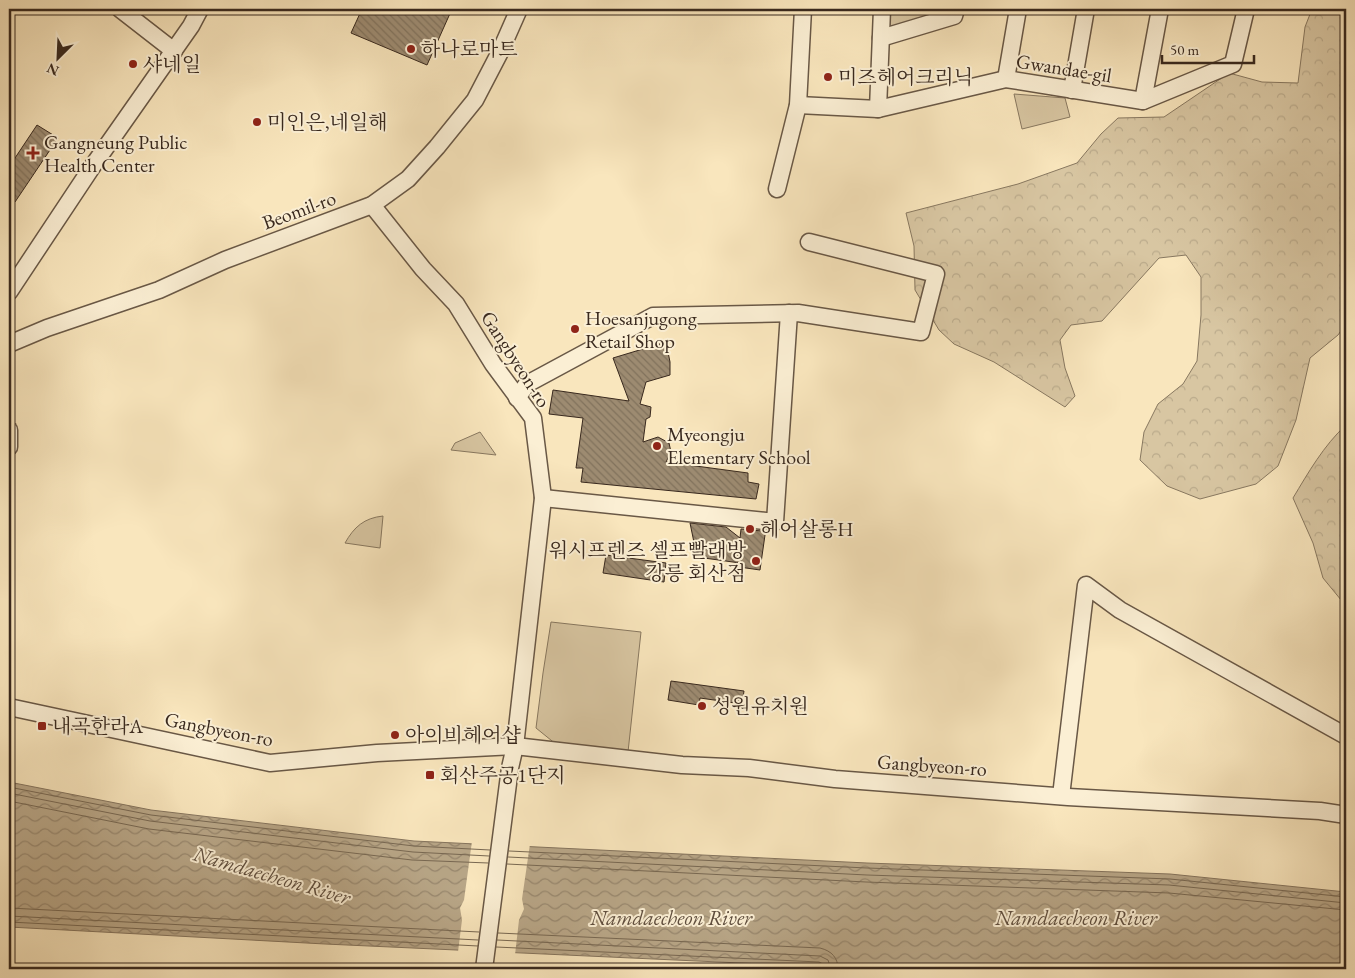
<svg xmlns="http://www.w3.org/2000/svg" width="1355" height="978" font-family="'EB Garamond','Noto Serif KR',serif">
	<style>
		.green { fill: #d8c6a2; stroke: #887860 }
		.forest { fill: url(#forest-crowns); stroke: #887860 }
		.water { fill: url(#water-waves); stroke: #85745d }
		.pier { fill: #f9e6bd }
		.lines { fill: none; stroke-linecap: round; stroke-linejoin: round }
		.shore { stroke: #786852; stroke-width: 1 }
		.building { fill: url(#building-back-hatch); stroke: #39291e }
		.minor-casing { stroke: #695846; stroke-width: 19 }
		.minor { stroke: #fbefd4; stroke-width: 16 }
		.poi-dot { fill: #8f2418; stroke: #fbefd4; stroke-width: 2 }
		.labels { text-anchor: middle; dominant-baseline: central; stroke-width: 4; stroke-linejoin: round; paint-order: stroke }
		.poi-label { font-size: 20px; fill: #39291e; stroke: #fbefd4; text-anchor: start }
		.street-label { font-size: 20px; fill: #39291e; stroke: #fbefd4 }
		.water-label { font-size: 21px; font-style: italic; fill: #5f4e3e; stroke: #fbefd4 }
	</style>
	<defs>
		<pattern id="forest-crowns" width="20" height="18" patternUnits="userSpaceOnUse" patternTransform="scale(1.25)"><rect width="20" height="18" fill="#d8c6a2"/><path d="M2 6a3 3 0 1 1 6 0M12 15a3 3 0 1 1 6 0" fill="none" stroke="#baaa8b"/></pattern>
		<pattern id="water-waves" width="16" height="10" patternUnits="userSpaceOnUse" patternTransform="scale(1.25)"><rect width="16" height="10" fill="#b8a687"/><path d="M0 5q4-4 8 0t8 0" fill="none" stroke="#97876e"/></pattern>
		<pattern id="building-back-hatch" width="6" height="6" patternUnits="userSpaceOnUse" patternTransform="scale(1.25)"><rect width="6" height="6" fill="#9d8b71"/><path d="M-1 5l2 2M0 0l6 6M5-1l2 2" fill="none" stroke="#81725c"/></pattern>
	</defs>
	<rect width="100%" height="100%" fill="#f9e6bd"/>
	<filter id="stains"><feTurbulence type="fractalNoise" baseFrequency=".004" numOctaves="4"/><feColorMatrix values="0 0 0 0 .2 0 0 0 0 .09 0 0 0 0 .02 0 0 0 .5 -.17"/></filter>
	<radialGradient id="worn" r=".72"><stop offset=".6" stop-color="#630" stop-opacity="0"/><stop offset="1" stop-color="#630" stop-opacity=".3"/></radialGradient>
	<g class="green">
		<polygon points="882,9 956,9 881,38"/>
		<polygon points="1014,94 1065,98 1070,117 1022,129"/>
		<polygon points="480,432 496,455 451,450 455,443"/>
		<path d="M383 516 380 548 345 543C354 527 364 518 383 516Z"/>
		<polygon points="551,622 641,632 628,752 557,745 536,728 543,673"/>
	</g>
	<g class="forest">
		<polygon points="1312,9 1346,9 1346,324 1338,335 1310,358 1296,420 1278,466 1256,484 1200,499 1167,486 1140,460 1144,432 1158,404 1183,384 1197,361 1201,315 1201,277 1186,255 1159,258 1102,321 1071,325 1060,340 1065,368 1075,396 1065,407 994,362 954,344 939,330 915,290 914,246 906,213 1018,184 1077,163 1101,134 1118,118 1164,117 1229,73 1262,82 1298,83 1305,27"/>
		<path d="M1346 425V606L1323 578 1313 543 1293 498C1308 473 1324 445 1346 425Z"/>
	</g>
	<polygon class="water" points="9,782 151,810 414,841 867,863 1170,874 1346,892 1346,969 872,969 325,944 9,927"/>
	<polygon class="pier" points="472,841 530,844 522,899 524,909 519,920 515,955 458,952 462,920 460,908 464,900"/>
	<g class="lines">
		<g class="shore">
			<polyline points="9,787 151,815 414,846 490,850"/>
			<polyline points="9,793 150,821 413,852 489,856"/>
			<polyline points="9,801 149,829 412,860 488,863"/>
			<polyline points="509,851 867,868 1170,879 1346,897"/>
			<polyline points="508,857 867,875 1169,885 1346,903"/>
			<polyline points="507,864 866,882 1169,893 1346,910"/>
			<polyline points="9,908 479,932"/>
			<polyline points="9,916 478,940"/>
			<polyline points="9,922 478,946"/>
			<path d="M498 933 820 948C832 951 838 958 838 969"/>
			<polyline points="497,940 820,956 828,960 831,969"/>
			<polyline points="496,947 819,962 823,964 825,969"/>
		</g>
	</g>
	<g class="building">
		<polygon points="362,9 452,9 427,65 351,33"/>
		<polygon points="37,125 58,138 15,202 9,198 9,167"/>
		<polygon points="666,342 670,362 670,375 646,382 640,404 651,407 650,417 646,419 643,442 658,437 669,443 671,452 666,462 748,473 748,482 759,484 756,499 581,482 583,468 576,468 583,418 549,414 553,390 629,401 613,358"/>
		<polygon points="690,523 726,527 740,538 741,529 762,531 765,535 760,570 739,567 740,563 697,557"/>
		<polygon points="606,555 666,563 664,582 603,573"/>
		<polygon points="671,681 744,691 742,704 700,698 699,705 668,700"/>
	</g>
	<g class="lines">
		<defs>
			<g id="minor">
				<polyline points="120,9 174,51"/>
				<polyline points="881,38 954,16 956,9"/>
				<polyline points="1006,79 1018,9"/>
				<polyline points="1072,90 1086,9"/>
				<polyline points="1143,101 1160,9"/>
				<polyline points="798,105 878,109 1006,79 1143,101 1233,64 1246,9"/>
				<polyline points="878,109 882,9"/>
				<polyline points="777,189 798,105 803,9"/>
				<polyline points="372,205 423,269 456,304 493,364 533,418 543,498 515,746 510,768 484,969"/>
				<polyline points="9,292 92,167 191,26 200,9"/>
				<polyline points="9,344 47,328 159,290 225,260 372,205 408,179 437,147 475,100 500,52 519,9"/>
				<polyline points="517,398 527,384 653,316 798,313 921,332 936,274 809,242"/>
				<polyline points="9,430 9,447"/>
				<polyline points="543,498 775,522 789,313"/>
				<polyline points="9,707 270,763 377,753 515,746 682,765 749,768 835,779 1068,797 1320,811 1346,815"/>
				<polyline points="1061,796 1086,585 1120,610 1346,736"/>
			</g>
		</defs>
		<use href="#minor" class="minor-casing"/>
		<use href="#minor" class="minor"/>
	</g>
	<g class="poi-dot">
		<circle cx="411" cy="49" r="5"/>
		<circle cx="133" cy="64" r="5"/>
		<circle cx="828" cy="77" r="5"/>
		<circle cx="257" cy="122" r="5"/>
		<path d="M30.5 145.5h5v5h5v5h-5v5h-5v-5h-5v-5h5z"/>
		<circle cx="575" cy="329" r="5"/>
		<circle cx="657" cy="446" r="5"/>
		<circle cx="750" cy="529" r="5"/>
		<circle cx="756" cy="561" r="5"/>
		<circle cx="702" cy="706" r="5"/>
		<rect x="37" y="721" width="10" height="10" rx="2.5"/>
		<circle cx="395" cy="735" r="5"/>
		<rect x="425" y="770" width="10" height="10" rx="2.5"/>
	</g>
	<g class="labels">
		<g class="poi-label">
			<text x="421" y="49">하나로마트</text>
			<text x="143" y="64">샤네일</text>
			<text x="838" y="77">미즈헤어크리닉</text>
			<text x="267" y="122">미인은,네일해</text>
			<text x="44" y="142">Gangneung Public<tspan x="44" dy="23">Health Center</tspan></text>
			<text x="585" y="318">Hoesanjugong<tspan x="585" dy="23">Retail Shop</tspan></text>
			<text x="667" y="434">Myeongju<tspan x="667" dy="23">Elementary School</tspan></text>
			<text x="760" y="529">헤어살롱H</text>
			<text x="746" y="550" text-anchor="end">워시프렌즈 셀프빨래방<tspan x="746" dy="23">강릉 회산점</tspan></text>
			<text x="712" y="706">성원유치원</text>
			<text x="52" y="726">내곡한라A</text>
			<text x="405" y="735">아이비헤어샵</text>
			<text x="440" y="775">회산주공1단지</text>
		</g>
		<g class="street-label">
			<text transform="translate(1064 68) rotate(9)">Gwandae-gil</text>
			<text transform="translate(299 210) rotate(-20)">Beomil-ro</text>
			<text transform="translate(516 359) rotate(57)">Gangbyeon-ro</text>
			<text transform="translate(219 729) rotate(11)">Gangbyeon-ro</text>
			<text transform="translate(932 765) rotate(4)">Gangbyeon-ro</text>
		</g>
		<g class="water-label">
			<text transform="translate(272 875) rotate(16)">Namdaecheon River</text>
			<text x="671" y="917">Namdaecheon River</text>
			<text x="1076" y="917">Namdaecheon River</text>
		</g>
	</g>
	<rect width="1355" height="978" fill="none" stroke="#f9e6bd" stroke-width="30"/>
	<rect x="10" y="10" width="1335" height="958" fill="none" stroke="#39291e" stroke-width="2.5"/>
	<rect x="15" y="15" width="1325" height="948" fill="none" stroke="#39291e"/>
	<g transform="translate(58 58) rotate(204)" stroke="#fbefd4" stroke-width="4" paint-order="stroke">
	<path d="M0-4L9 19L0 12L-9 19Z" fill="#39291e"/>
	<text y="-8" font-size="14" font-weight="bold" text-anchor="middle" fill="#39291e">N</text>
	</g>
	<path d="M1162 55v8h92v-8" fill="none" stroke="#39291e" stroke-width="2.5"/>
	<text x="1170" y="55" font-size="15" fill="#39291e" stroke="#fbefd4" stroke-width="4" paint-order="stroke">50 m</text>
	<rect width="100%" height="100%" filter="url(#stains)"/>
	<rect width="100%" height="100%" fill="url(#worn)"/>
</svg>
